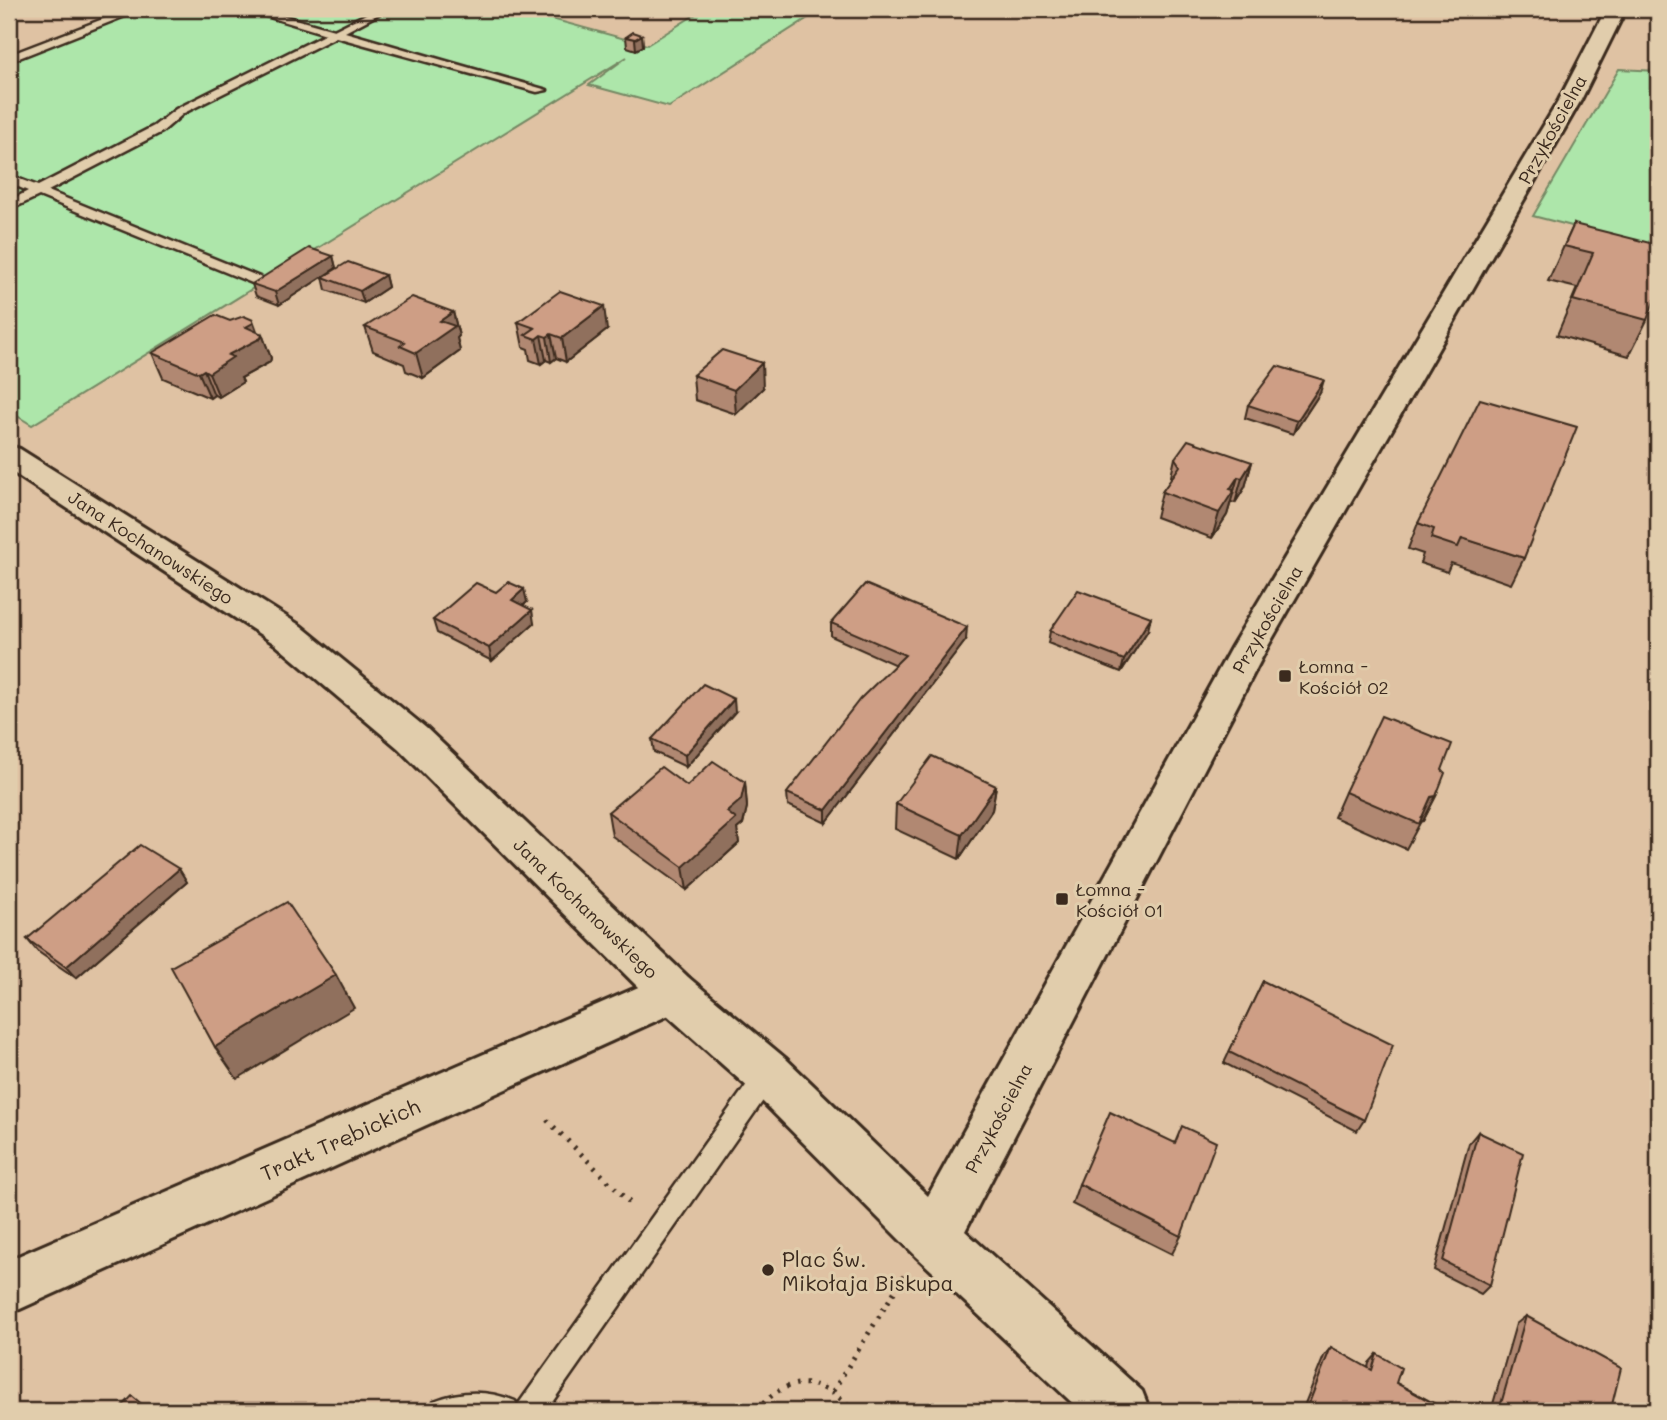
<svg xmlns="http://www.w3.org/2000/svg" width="1667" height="1420" font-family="Mali,sans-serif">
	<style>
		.green { fill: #ade6aa; stroke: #748864; stroke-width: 2 }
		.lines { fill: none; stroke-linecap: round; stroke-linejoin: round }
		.lane-casing { stroke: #3b2a1e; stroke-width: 5 }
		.street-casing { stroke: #3b2a1e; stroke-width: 6 }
		.secondary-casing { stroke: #3b2a1e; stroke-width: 6 }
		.path { stroke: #3b2a1e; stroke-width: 5; stroke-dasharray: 2.5 7; stroke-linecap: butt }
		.lane { fill: #e1cdac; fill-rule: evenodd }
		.street { fill: #e1cdac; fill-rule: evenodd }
		.secondary { fill: #e1cdac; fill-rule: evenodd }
		.wall { fill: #b18872; stroke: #3b2a1e; stroke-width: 2 }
		.shaded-wall { fill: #906f5d; stroke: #3b2a1e; stroke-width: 2 }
		.building { fill: #ce9e85; stroke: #3b2a1e; stroke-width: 2 }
		.poi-dot { fill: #3b2a1e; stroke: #e1cdac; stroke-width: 2.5 }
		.labels { text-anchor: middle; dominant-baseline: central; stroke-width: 6; stroke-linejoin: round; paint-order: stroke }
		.street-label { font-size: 18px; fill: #3b2a1e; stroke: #e1cdac }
		.poi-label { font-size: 18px; fill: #3b2a1e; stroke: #e1cdac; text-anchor: start }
		.near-street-label { font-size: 21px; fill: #3b2a1e; stroke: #e1cdac }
		.near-poi-label { font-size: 21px; fill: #3b2a1e; stroke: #e1cdac; text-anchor: start }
	</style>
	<rect width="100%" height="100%" fill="#dfc2a3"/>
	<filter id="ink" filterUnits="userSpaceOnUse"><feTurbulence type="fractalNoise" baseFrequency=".0143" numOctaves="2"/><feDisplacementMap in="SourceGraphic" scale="14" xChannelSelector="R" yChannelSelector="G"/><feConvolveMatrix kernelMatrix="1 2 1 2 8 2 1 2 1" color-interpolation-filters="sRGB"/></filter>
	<g filter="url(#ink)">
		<g class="green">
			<polygon points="131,9 515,9 647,45 704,9 822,9 669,107 589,85 627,57 32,425 9,411 9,62"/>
			<polygon points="1619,69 1658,71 1658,248 1533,216"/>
		</g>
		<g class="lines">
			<defs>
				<g id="lane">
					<polygon points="129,9 143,9 9,62 9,55"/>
					<polygon points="243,9 259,9 334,30 376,9 388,9 345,32 547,90 537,92 336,37 184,113 162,132 48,191 267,280 269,283 262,287 39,196 9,210 9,201 28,191 9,183 9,175 38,186 154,126 176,109 326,34"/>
					<path d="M768 1063 776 1066 780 1074 776 1082 546 1411H430L434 1401C462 1390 487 1390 515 1401L517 1406 760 1066Z"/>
				</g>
				<polygon id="street" points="673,972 689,978 696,992 689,1006 9,1314 9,1260"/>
				<polygon id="secondary" points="1606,9 1626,9 1581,100 1268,646 965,1231 1142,1391 1150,1411 1081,1411 916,1256 751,1090 657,1006 398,748 275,644 9,470 9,446 20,449 301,626 426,728 689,978 785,1058 928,1196 1232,646 1559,100"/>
			</defs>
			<use href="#lane" class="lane-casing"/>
			<use href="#street" class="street-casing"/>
			<use href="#secondary" class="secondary-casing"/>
			<g class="path">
				<polyline points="547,1120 631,1204"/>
				<polyline points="833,1391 904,1276"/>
				<path d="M757 1411C786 1373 822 1376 853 1411"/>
			</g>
			<use href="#lane" class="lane"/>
			<use href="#street" class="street"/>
			<use href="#secondary" class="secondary"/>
		</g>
		<g class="wall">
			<polygon points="642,35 643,46 636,50 627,47 626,37"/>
			<polygon points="1574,224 1647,320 1629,356 1557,335 1577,288 1548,281"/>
			<polygon points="333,256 336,268 279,305 256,296 252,284"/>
			<polygon points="385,275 388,287 364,303 326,290 323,277"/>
			<polygon points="453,312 459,336 457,338 460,351 423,378 406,371 404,364 373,351 365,327"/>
			<polygon points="518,322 607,330 566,362 556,358 551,362 546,360 541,364 530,360 528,349 523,347"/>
			<polygon points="257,332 262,334 271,358 270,362 241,378 243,382 219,397 214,395 210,398 163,378 152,353"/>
			<polygon points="693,375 763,388 736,414 695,400"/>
			<polygon points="1320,393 1293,434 1245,418 1248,405"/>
			<polygon points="1175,458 1252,462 1245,487 1235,503 1231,502 1227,515 1212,538 1156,517 1162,492 1170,481"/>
			<polygon points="1418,523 1524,558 1511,584 1451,563 1447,572 1420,563 1423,554 1408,549"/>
			<polygon points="496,592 527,602 523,606 534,623 492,661 437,633 433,620"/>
			<polygon points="831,623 966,640 826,823 788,805 787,793 896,665 831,636"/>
			<polygon points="1148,630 1121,672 1048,643 1050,631"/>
			<polygon points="735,712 686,767 654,752 652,739"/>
			<polygon points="1442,770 1436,796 1423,821 1421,821 1406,849 1334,817 1345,792"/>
			<polygon points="745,782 747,807 743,824 737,829 739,843 687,890 612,836 608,812 687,786"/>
			<polygon points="996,786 992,810 959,859 895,829 896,804"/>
			<polygon points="179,869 187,882 76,978 37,951 27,939"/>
			<polygon points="1263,981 1364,1120 1357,1131 1224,1063"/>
			<polygon points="1478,1132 1490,1285 1481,1294 1434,1270 1469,1143"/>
			<polygon points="1079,1184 1181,1236 1172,1254 1072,1204"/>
			<polygon points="1526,1316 1611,1409 1615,1411 1491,1411 1516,1324"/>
			<polygon points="1331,1347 1368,1368 1369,1363 1377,1354 1396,1383 1448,1411 1302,1411 1324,1356"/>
		</g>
		<g class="shaded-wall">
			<polygon points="642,35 643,46 636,50 635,39"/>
			<polygon points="333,256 336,268 279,305 275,292"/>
			<polygon points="385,275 388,287 364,303 360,291"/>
			<polygon points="604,306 607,330 566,362 562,338"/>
			<polygon points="453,312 459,336 457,338 460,351 423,378 416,353 440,321"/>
			<polygon points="253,320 260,339 262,334 271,358 270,362 241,378 243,382 219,397 209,373 228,355 246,327"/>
			<polygon points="551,334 556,358 551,362 547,337"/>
			<polygon points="541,335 546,360 541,364 536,339"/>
			<polygon points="762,363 763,388 736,414 734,390"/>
			<polygon points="204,370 214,395 210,398 199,373"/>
			<polygon points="1324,380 1320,393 1293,434 1297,421"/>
			<polygon points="1252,462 1245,487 1235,503 1242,478"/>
			<polygon points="1238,477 1227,515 1212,538 1219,513 1230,489"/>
			<polygon points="524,589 527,602 515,613 512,600"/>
			<polygon points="532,610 534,623 492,661 489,648"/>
			<polygon points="1151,617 1148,630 1121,672 1124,660"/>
			<polygon points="967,627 966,640 826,823 826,810"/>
			<polygon points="734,699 735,712 686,767 685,755"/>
			<polygon points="745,782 747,807 743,824 737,829 739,843 687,890 683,867"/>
			<polygon points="996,786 992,810 959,859 962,835"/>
			<polygon points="1436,796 1423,821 1418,822 1431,797"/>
			<polygon points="179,869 187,882 76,978 66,967"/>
			<polygon points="336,975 354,1008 237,1079 215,1047"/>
			<polygon points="9,1399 18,1411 12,1411 9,1407"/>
		</g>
		<g class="building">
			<polygon points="633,32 642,35 635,39 626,37"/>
			<polygon points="1574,224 1658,245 1658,290 1647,320 1573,300 1593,253 1564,246"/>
			<polygon points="309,248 333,256 275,292 252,284"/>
			<polygon points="348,262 385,275 360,291 323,277"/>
			<polygon points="560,291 604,306 562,338 551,334 547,337 541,335 536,339 525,335 535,328 518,322"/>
			<polygon points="412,297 453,312 440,321 455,326 416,353 400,346 405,342 365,327"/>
			<polygon points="215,315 230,321 244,316 253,320 253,323 246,327 262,334 261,338 228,355 233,357 209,373 204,370 199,373 152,353"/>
			<polygon points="722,350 762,363 734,390 693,375"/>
			<polygon points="1277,366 1324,380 1297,421 1248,405"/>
			<polygon points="1480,399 1577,427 1524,558 1462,538 1458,547 1431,538 1434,529 1418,523"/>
			<polygon points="1188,440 1252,462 1242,478 1238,477 1230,489 1234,490 1219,513 1162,492 1180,466 1175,458"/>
			<polygon points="508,582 524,589 512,600 532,610 489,648 433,620 476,583 496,592"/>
			<polygon points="865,584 967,627 826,810 787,793 860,699 905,655 831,623"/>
			<polygon points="1078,590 1151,617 1124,660 1050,631"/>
			<polygon points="703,684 734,699 685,755 652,739"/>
			<polygon points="1381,716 1452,744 1442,770 1445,773 1436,796 1431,797 1419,824 1345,792"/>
			<polygon points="932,756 996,786 962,835 896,804"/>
			<polygon points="713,761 745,782 741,800 727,812 736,819 683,867 608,812 661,767 687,786"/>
			<polygon points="140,845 179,869 66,967 27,939"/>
			<polygon points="287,902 336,975 215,1047 171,967"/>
			<polygon points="1263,981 1393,1045 1364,1120 1229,1052"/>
			<polygon points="1110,1112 1175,1143 1182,1126 1216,1142 1181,1236 1079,1184"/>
			<polygon points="1478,1132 1523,1153 1490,1285 1443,1261"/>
			<polygon points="1526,1316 1621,1368 1611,1409 1615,1411 1499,1411"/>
			<polygon points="1331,1347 1372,1370 1377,1354 1401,1368 1396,1383 1448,1411 1306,1411"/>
			<polygon points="132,1396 150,1411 118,1411"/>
		</g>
	</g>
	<g class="poi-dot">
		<rect x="1278" y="669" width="14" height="14" rx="3.5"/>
		<rect x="1055" y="892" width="14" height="14" rx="3.5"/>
		<circle cx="768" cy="1270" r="7"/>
	</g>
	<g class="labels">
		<g class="street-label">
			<text transform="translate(1552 129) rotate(-61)">Przykościelna</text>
			<text transform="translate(151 547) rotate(33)">Jana Kochanowskiego</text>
			<text transform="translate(1267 619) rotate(-60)">Przykościelna</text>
			<text transform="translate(586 908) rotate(44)">Jana Kochanowskiego</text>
			<text transform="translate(998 1118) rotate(-62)">Przykościelna</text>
		</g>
		<g class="poi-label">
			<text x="1299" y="666">Łomna -<tspan x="1299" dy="21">Kościół 02</tspan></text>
			<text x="1076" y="889">Łomna -<tspan x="1076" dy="21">Kościół 01</tspan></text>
		</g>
		<g class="near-street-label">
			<text transform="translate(340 1139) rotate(-24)">Trakt Trębickich</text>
		</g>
		<g class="near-poi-label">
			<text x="782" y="1258">Plac Św.<tspan x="782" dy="24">Mikołaja Biskupa</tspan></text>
		</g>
	</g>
	<rect width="1667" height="1420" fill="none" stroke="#e1cdac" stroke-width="35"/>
	<rect x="18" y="18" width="1632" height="1385" fill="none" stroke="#3b2a1e" stroke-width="2.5" filter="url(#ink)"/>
</svg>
